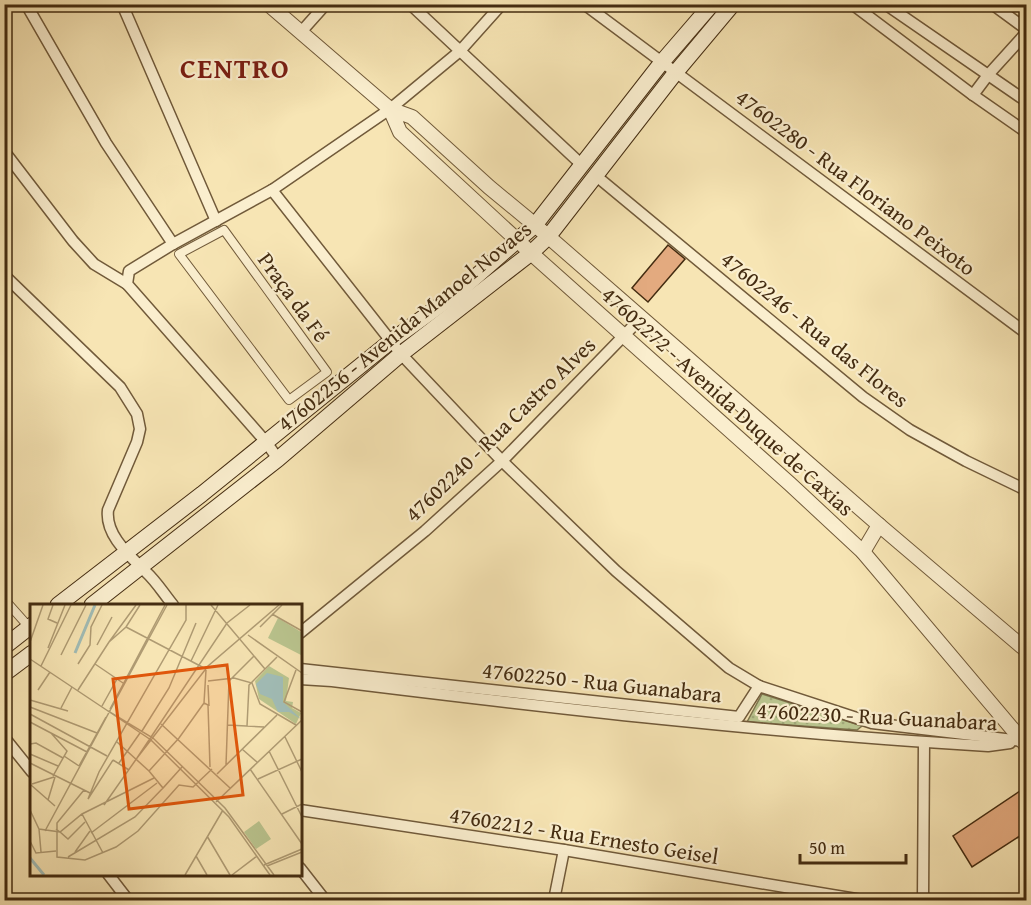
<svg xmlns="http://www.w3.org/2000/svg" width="1031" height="905" font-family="'Gentium Book Plus',serif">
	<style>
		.park { fill: url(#park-dots); stroke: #7f7850; stroke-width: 1.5 }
		.building { fill: #e3aa7f; stroke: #442c11; stroke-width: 1.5 }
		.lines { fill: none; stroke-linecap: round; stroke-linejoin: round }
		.pedestrian-casing { stroke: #715a3a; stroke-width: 10 }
		.minor-casing { stroke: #715a3a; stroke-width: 13 }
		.tertiary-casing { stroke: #715a3a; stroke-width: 16 }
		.secondary-casing { stroke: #442c11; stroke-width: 17 }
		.pedestrian { stroke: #faeece; stroke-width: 8 }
		.minor { stroke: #faeece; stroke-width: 10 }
		.tertiary { stroke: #faeece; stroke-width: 14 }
		.secondary { stroke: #faeece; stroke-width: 15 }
		.labels { text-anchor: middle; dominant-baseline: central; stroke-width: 4.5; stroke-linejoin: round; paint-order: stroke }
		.street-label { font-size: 22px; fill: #442c11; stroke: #faeece }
		.district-label { font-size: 28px; font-weight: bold; letter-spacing: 1.5px; fill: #7a1f14; stroke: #faeece }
		.inset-river { fill: none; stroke: #a1bdb7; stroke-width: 3 }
		.inset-road { fill: none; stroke: #af9b73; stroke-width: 1.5 }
		.view { fill: #e0570c; fill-opacity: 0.15; stroke: #e0570c; stroke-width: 3 }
		.inset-edge { fill: none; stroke: #442c11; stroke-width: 3 }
	</style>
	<defs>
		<pattern id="park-dots" width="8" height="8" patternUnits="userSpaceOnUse" patternTransform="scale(1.5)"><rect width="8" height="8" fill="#bac58f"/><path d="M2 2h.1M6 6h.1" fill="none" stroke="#a1a97a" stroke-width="1.8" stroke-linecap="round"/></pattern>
	</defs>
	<rect width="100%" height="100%" fill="#f7e5b4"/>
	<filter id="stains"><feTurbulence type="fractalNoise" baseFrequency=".00333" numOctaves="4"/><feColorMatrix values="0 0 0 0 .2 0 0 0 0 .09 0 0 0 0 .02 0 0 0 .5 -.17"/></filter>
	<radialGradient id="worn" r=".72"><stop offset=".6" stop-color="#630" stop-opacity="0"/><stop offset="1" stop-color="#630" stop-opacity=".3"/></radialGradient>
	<polygon class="park" points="762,694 862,726 857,730 747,722"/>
	<g class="building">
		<polygon points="668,245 685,259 648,302 632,288"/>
		<polygon points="1026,787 1026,832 972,867 953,836"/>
	</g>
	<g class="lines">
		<defs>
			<g id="pedestrian">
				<polygon points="224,230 327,372 289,400 179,254"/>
				<polyline points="4,599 29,627"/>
			</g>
			<g id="minor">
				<polyline points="26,4 106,143 173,244"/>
				<polyline points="122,4 216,221"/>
				<polyline points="410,4 582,165"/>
				<polyline points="584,4 1026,333"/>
				<polyline points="852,4 973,95 1026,132"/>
				<polyline points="885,4 1026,101"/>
				<polyline points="992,4 1026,29"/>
				<polyline points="301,32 326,4"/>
				<polyline points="973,95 988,75 1026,33"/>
				<polyline points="4,151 73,241 94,264 127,284"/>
				<polyline points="595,175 863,397 910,430 966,461 1026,490"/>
				<polyline points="272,190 390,109 460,51 502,4"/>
				<path d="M4 275 120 387 137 414 140 429 137 442 108 510C105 535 129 555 146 572 156 581 164 594 173 605"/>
				<polyline points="278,459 266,442 127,284 129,271 173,244 272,190 401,354 502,461 616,571 729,668 759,686"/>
				<polyline points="300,633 425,531 502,461 641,318"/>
				<polyline points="300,669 739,717 759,686 872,723 1022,741"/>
				<path d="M300 679 332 681C550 708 769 733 988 746L1010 743"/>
				<polyline points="4,737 32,772"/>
				<polyline points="300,810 564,850 862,900"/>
				<polyline points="300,868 325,900"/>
				<polyline points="108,874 128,900"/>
				<polyline points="554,900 564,850"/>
				<polyline points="923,900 924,742"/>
			</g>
			<g id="tertiary">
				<polyline points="268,4 390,109"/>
				<polyline points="863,552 879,525"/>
				<polyline points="1026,650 879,525 535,225 489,187 412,117 390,109 400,132 531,253 790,484 863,552 1026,745"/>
			</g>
			<g id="secondary">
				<polyline points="58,605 202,494 391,341 457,293 535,225 662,62 712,4"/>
				<polyline points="92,605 278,459 401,354 531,253 548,237 676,72 733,4"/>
				<polyline points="4,647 32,625"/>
				<polyline points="4,674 32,653"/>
			</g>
		</defs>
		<use href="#pedestrian" class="pedestrian-casing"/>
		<use href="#minor" class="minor-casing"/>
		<use href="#tertiary" class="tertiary-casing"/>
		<use href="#secondary" class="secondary-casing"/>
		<use href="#pedestrian" class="pedestrian"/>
		<use href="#minor" class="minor"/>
		<use href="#tertiary" class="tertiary"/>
		<use href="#secondary" class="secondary"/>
	</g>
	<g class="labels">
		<g class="street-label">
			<text transform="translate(856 182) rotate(37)">47602280 - Rua Floriano Peixoto</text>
			<text transform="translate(294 297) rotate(54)">Praça da Fé</text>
			<text transform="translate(404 326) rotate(-39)">47602256 - Avenida Manoel Novaes</text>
			<text transform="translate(815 329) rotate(39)">47602246 - Rua das Flores</text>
			<text transform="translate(728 401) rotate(42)">47602272 - Avenida Duque de Caxias</text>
			<text transform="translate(500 429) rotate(-44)">47602240 - Rua Castro Alves</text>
			<text transform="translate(602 682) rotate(6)">47602250 - Rua Guanabara</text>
			<text transform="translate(877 716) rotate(3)">47602230 - Rua Guanabara</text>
			<text transform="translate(584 835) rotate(9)">47602212 - Rua Ernesto Geisel</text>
		</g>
		<g class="district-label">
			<text x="235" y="67">CENTRO</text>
		</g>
	</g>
	<g transform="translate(30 604)">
		<rect width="272" height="272" fill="#f7e5b4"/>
		<path d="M248 14 271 28V51L238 34Z" fill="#bac58f"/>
		<path d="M239 62 259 74 256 97 263 98 262 104 271 109 266 120 229 95 225 77ZM229 217 241 235 226 245 214 228Z" fill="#bac58f"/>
		<path d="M237 69 253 73V98L271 115 259 108H248L242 95 230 90 226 80Z" fill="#a1bdb7"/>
		<path class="inset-river" d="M45 49 65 1M0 254 14 271"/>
		<path class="inset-road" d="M23 1 18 15 27 19M106 1 79 38 96 23 110 1M181 1 235 65M220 1 197 19 107 154 178 62 249 1M242 10 272 27M96 23 176 65M230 23 252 1M218 31 272 69M0 38 13 1M67 41 82 13M18 44 35 1M31 51 56 1M0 55 78 107M161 57 188 1M48 60 60 41 61 23 72 1M65 60 93 79M11 62 41 1M176 66 174 99 178 101 180 163M266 66 254 98 272 108M178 77 204 74 222 79 230 100 266 121M178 81 179 102M8 86 20 68M48 86 79 38M0 96 38 107M72 102 87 75M0 103 67 129M31 104 42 83M80 105 135 1M0 110 77 152M0 118 57 148M131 120 200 184M197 121 234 123M217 122 219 81 247 53M112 127 139 84 166 19M21 129 37 147 23 172M255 133 272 168M87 138 119 167M0 140 6 139 33 154M212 145 227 158M239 147 272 213M0 150 28 162M34 152 49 162M83 156 58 195 69 168 156 16V1M83 156 99 166M0 159 60 189M89 159 110 129M196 161 199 77 224 52M49 162 76 113M152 163 133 184 119 167 149 134 174 99M220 165 272 240M187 170 247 111M228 175 272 155M2 180 24 173M1 181 25 202M54 186 27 219V253L55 256 86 243 108 227 149 181 163 183 182 165M18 196 25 173M186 198 272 116M74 201 107 154M0 206 9 225 30 228 38 235 55 218M52 210 73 249M252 210 272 200M9 225 11 248M26 225 30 228 52 210 124 174M15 227 137 1M61 229 127 179M177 232 200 271M0 237 6 249 26 247M45 248 60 227M166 252 177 271M38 253 105 213 133 184M234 261 272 245M237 262 272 248M155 271 193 206M202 271 227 252M240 271 199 213 121 136 78 107 123 134 195 204 244 271"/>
		<path class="view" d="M197 61 213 191 99 205 83 75Z"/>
		<rect width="272" height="272" class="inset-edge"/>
	</g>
	<rect width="1031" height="905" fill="none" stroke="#f7e5b4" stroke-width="24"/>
	<rect x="6" y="6" width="1019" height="893" fill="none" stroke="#442c11" stroke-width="3"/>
	<rect x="12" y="12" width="1007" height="881" fill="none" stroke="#442c11" stroke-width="1.5"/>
	<path d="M800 854v9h106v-9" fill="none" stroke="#442c11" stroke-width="3"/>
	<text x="809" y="854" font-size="18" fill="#442c11" stroke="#faeece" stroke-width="4.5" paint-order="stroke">50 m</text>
	<rect width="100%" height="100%" filter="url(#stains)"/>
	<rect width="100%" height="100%" fill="url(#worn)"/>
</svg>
